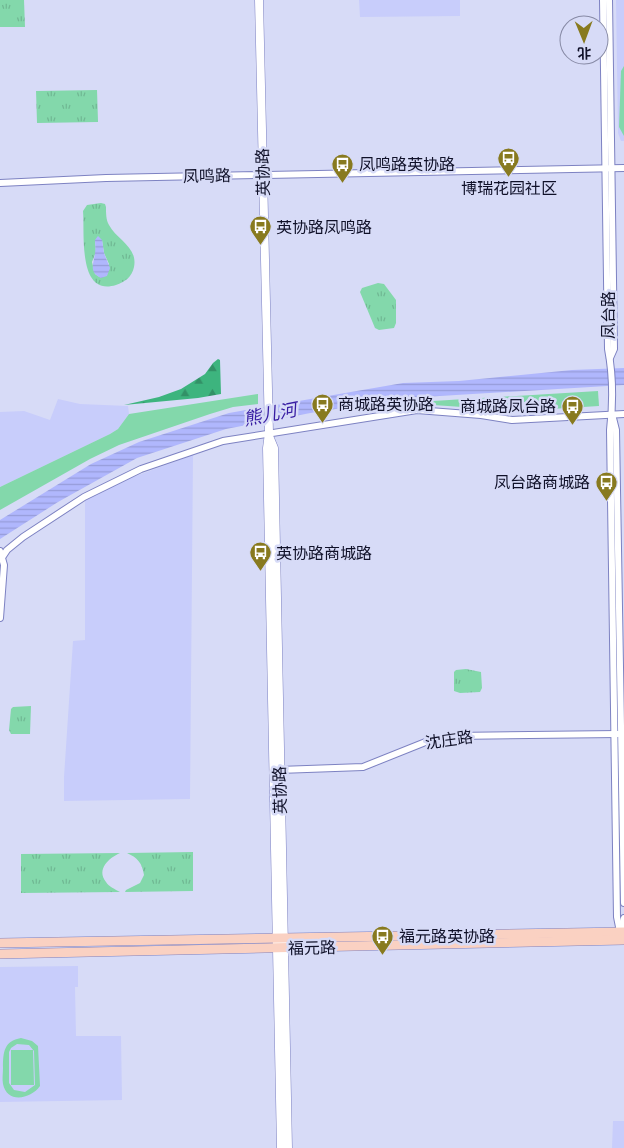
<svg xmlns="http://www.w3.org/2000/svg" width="624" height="1148" font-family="'Space Grotesk','Noto Sans SC',sans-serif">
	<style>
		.built { fill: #c8cdfb }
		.grass { fill: url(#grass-tufts); fill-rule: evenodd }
		.forest { fill: url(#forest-firs) }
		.park { fill: #83d8ab; fill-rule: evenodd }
		.water { fill: url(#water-rules) }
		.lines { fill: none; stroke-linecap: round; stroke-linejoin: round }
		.minor-casing { stroke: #7d82c2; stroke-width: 8 }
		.tertiary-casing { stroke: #7d82c2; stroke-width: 9 }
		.secondary-casing { stroke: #7d82c2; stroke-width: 10 }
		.minor { stroke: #fff; stroke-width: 6 }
		.tertiary { stroke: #fff; stroke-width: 8 }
		.secondary { stroke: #fad1c2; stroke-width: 9 }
		.labels { text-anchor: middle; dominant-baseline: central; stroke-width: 5; stroke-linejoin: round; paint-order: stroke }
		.poi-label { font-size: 16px; fill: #101129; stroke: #d7dbf7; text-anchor: start }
		.street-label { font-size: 16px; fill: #101129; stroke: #d7dbf7 }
		.water-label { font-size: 18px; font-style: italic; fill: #361ba2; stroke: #d7dbf7 }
	</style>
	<defs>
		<pattern id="grass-tufts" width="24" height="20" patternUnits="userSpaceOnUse" patternTransform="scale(1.25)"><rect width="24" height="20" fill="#83d8ab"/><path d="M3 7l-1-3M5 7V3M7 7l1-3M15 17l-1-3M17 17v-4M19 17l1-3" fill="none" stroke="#70b893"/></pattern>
		<pattern id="forest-firs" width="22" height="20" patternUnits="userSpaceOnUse" patternTransform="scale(1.25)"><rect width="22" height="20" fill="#3db47e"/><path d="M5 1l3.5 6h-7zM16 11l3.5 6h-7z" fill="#329167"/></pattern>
		<pattern id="water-rules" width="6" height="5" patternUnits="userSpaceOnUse" patternTransform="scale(1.25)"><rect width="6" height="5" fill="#b0b7fd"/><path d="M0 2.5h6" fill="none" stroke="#969cd9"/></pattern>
	</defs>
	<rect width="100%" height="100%" fill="#d7dbf7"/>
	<g class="built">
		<polygon points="359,0 460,0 460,16 360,17"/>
		<polygon points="616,0 624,0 624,141 621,141 618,133"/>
		<polygon points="58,399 80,404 128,406 129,414 118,429 110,434 0,487 0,412 24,411 50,420"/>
		<polygon points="193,455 190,799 64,801 64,777 73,641 85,640 85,500 125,480"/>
		<polygon points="78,966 78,987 75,987 76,1036 121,1036 122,1100 0,1102 0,967"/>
		<polygon points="613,1121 624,1121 624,1148 612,1148"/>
	</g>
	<g class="grass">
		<polygon points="0,0 24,0 25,27 0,27"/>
		<polygon points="97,90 98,122 37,123 36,91"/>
		<path d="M101 203 105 204 106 207C106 213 106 220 109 225 117 240 138 247 134 267 132 277 125 282 116 285 77 297 85 233 83 211L87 205ZM95 240H102L104 253 109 264 101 278 95 274 92 262 96 252Z"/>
		<polygon points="378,283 384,284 396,300 396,323 394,328 379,330 375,328 360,292 362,288"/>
		<polygon points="466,669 481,672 482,688 480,692 460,693 454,691 454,672 456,670"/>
		<polygon points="31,706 30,734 11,734 9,730 11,709 13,707"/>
		<path d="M193 852V891L125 892 126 890 140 883 144 875C142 863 138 858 127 853Z"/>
		<path d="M120 853C109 858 96 869 106 882 109 887 115 889 120 892L21 893V854Z"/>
	</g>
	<polygon class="forest" points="218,359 220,360 221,394 198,398 124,405 159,397 181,389 205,374 213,363"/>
	<g class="park">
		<polygon points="624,66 624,136 619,127 621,71"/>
		<polygon points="598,391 599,406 519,411 433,405 433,401"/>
		<polygon points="258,394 258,404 233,407 210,414 119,445 90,459 0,510 0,487 110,434 118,429 129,414"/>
		<path d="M21 1038 32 1041 38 1046 40 1086C31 1099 7 1104 3 1084 2 1079 3 1073 3 1068 3 1052 4 1041 21 1038ZM17 1044 29 1045 34 1051 35 1085 25 1092 14 1090 9 1083V1052L11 1048Z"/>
		<polygon points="11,1050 33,1050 34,1085 11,1085"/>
	</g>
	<g class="water">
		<path d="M98 236 102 240 104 253 110 268 107 276 101 278C88 272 94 263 95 253 96 248 95 244 95 240Z"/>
		<polygon points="624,368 624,385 423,397 321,411 226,429 137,458 58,502 0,539 0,520 91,464 139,442 229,413 403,383 459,381 572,370"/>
	</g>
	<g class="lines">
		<defs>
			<g id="minor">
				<path d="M603 0 608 349C613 375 613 404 610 430L617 917 620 932"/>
				<polyline points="609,0 614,349 610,358"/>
				<polyline points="0,183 106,178 624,168"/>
				<polyline points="613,418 616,430 624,903"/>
				<polyline points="0,551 4,565 0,618"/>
				<polyline points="3,556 7,550 23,537 84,497 141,469 223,441 417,410 481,415 512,420 624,414"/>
				<polyline points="279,770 363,767 428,741 453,736 618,734"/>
				<polyline points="621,929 624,918"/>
			</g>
			<g id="tertiary">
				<polyline points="259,0 269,433 267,448 281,1148"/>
				<polyline points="269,436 274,448 288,1148"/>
			</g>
			<g id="secondary">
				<polyline points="0,943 624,932"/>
				<polyline points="0,954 624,940"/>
			</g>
		</defs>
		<use href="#minor" class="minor-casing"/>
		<use href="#tertiary" class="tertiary-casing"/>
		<use href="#secondary" class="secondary-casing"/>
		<use href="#minor" class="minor"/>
		<use href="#tertiary" class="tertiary"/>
		<use href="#secondary" class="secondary"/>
	</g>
	<defs>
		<symbol id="bus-pin" viewBox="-11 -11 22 30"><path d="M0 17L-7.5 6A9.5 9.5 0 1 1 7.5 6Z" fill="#887a1f" stroke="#d7dbf7"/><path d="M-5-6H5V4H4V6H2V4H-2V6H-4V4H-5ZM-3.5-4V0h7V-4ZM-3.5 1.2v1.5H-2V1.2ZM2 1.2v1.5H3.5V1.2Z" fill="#fff"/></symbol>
	</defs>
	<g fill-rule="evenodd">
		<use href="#bus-pin" x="496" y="146" width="25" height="34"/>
		<use href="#bus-pin" x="330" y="152" width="25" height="34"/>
		<use href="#bus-pin" x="248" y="214" width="25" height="34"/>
		<use href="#bus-pin" x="310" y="392" width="25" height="34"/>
		<use href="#bus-pin" x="560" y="394" width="25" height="34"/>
		<use href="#bus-pin" x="594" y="470" width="25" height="34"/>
		<use href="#bus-pin" x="248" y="540" width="25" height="34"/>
		<use href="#bus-pin" x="370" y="924" width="25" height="34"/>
	</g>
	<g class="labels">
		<g class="poi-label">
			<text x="359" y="164">凤鸣路英协路</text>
			<text x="509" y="188" text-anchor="middle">博瑞花园社区</text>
			<text x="276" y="227">英协路凤鸣路</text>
			<text x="338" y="404">商城路英协路</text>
			<text x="556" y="406" text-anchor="end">商城路凤台路</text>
			<text x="590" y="482" text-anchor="end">凤台路商城路</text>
			<text x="276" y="553">英协路商城路</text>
			<text x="399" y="936">福元路英协路</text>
		</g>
		<g class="street-label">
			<text transform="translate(263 172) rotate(-91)">英协路</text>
			<text transform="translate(207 176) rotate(-1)">凤鸣路</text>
			<text transform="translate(608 315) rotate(-90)">凤台路</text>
			<text transform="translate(449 740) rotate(-8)">沈庄路</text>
			<text transform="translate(280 790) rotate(-91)">英协路</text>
			<text transform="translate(312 948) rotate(-1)">福元路</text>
		</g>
		<g class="water-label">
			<text transform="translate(270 414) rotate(-11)">熊儿河</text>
		</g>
	</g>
	<g transform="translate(584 40) rotate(179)"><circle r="24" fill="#d7dbf7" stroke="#878aa5"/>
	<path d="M0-4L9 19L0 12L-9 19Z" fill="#887a1f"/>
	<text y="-8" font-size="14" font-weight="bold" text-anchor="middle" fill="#101129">北</text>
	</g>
</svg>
